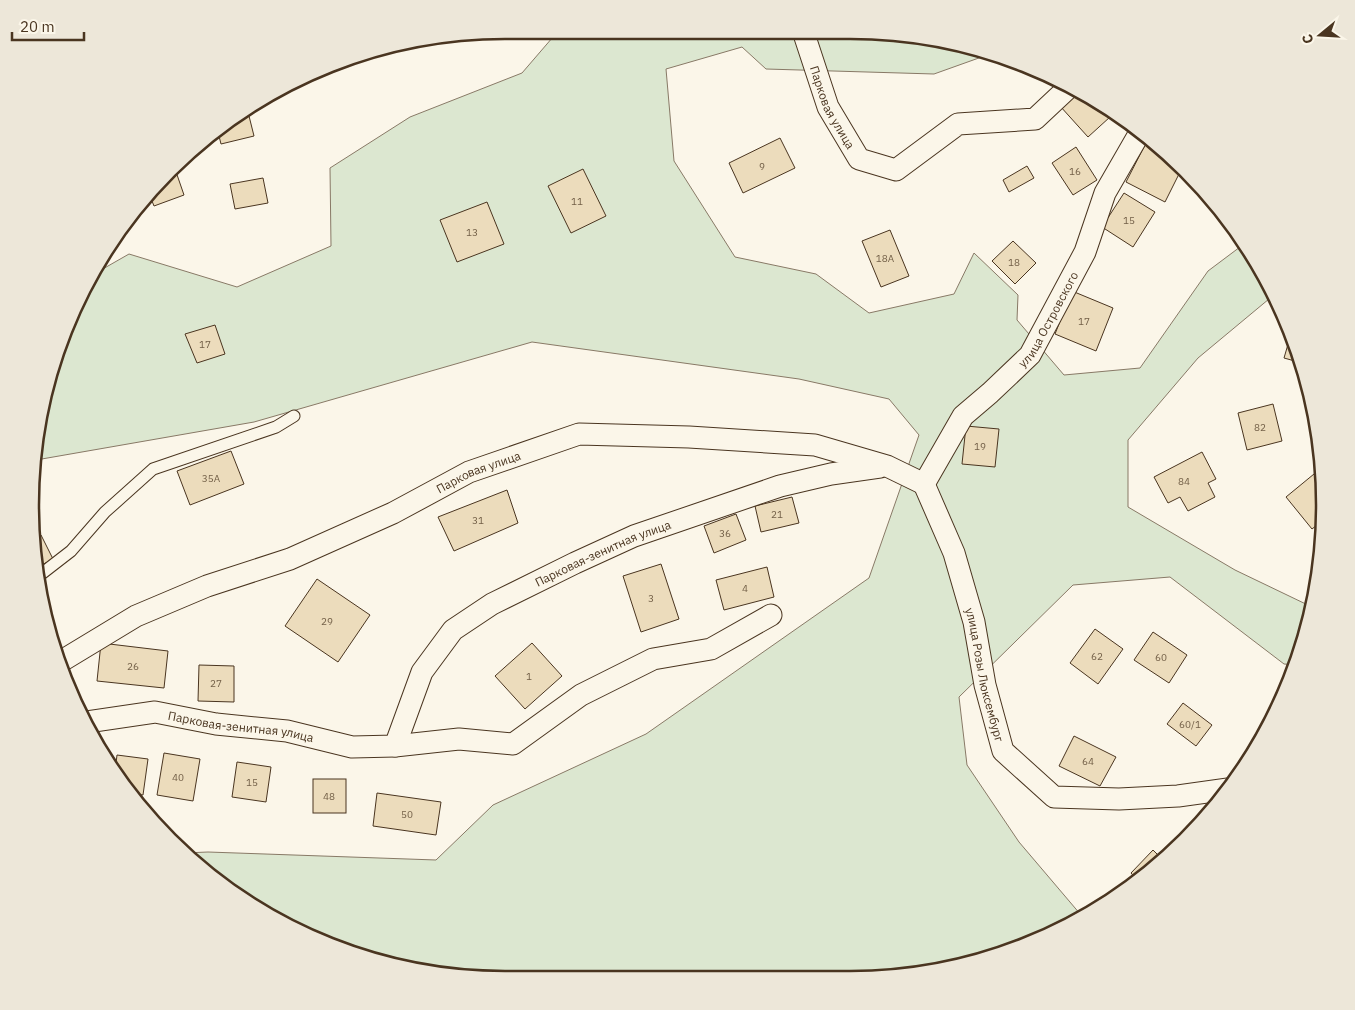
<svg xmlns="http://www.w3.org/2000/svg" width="1355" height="1010" font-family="'IBM Plex Sans',sans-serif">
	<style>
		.green { fill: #dce7d0; stroke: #887966 }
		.building { fill: #ecdcbc; stroke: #4a3520 }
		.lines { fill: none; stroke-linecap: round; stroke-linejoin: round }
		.lane-casing { stroke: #4a3520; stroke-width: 13 }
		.street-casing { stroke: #4a3520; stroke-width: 23 }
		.lane { stroke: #fbf6e9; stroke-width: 11 }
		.street { stroke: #fbf6e9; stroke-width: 21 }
		.labels { text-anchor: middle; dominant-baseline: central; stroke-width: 4; stroke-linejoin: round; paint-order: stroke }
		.number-label { font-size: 10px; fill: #725f47 }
		.street-label { font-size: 12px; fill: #4a3520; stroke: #fbf6e9 }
		.rim { fill: none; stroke: #4a3520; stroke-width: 2.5 }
	</style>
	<rect width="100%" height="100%" fill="#fbf6e9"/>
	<polygon class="green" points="559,30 881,31 973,46 990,54 934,74 766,69 742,47 666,69 674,161 735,257 816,274 869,313 954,294 974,253 1018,295 1017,320 1064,375 1140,368 1208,271 1244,244 1275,294 1198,358 1128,440 1128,507 1235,570 1312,607 1300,658 1297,665 1284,664 1170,577 1073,585 959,697 967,765 1019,842 1081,915 1032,944 912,976 474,979 353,955 268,917 192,862 184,853 208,852 436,860 493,805 646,734 869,578 919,435 889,399 799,379 532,342 254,422 36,460 39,412 79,295 94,274 129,254 237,287 331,246 330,168 410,117 522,73"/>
	<g class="building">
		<polygon points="1075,92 1095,102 1110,117 1088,137 1060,106"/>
		<polygon points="248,112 254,136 221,144 218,132 242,113"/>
		<polygon points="780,138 795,168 743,193 729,163"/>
		<polygon points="1147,141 1180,172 1165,202 1126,182"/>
		<polygon points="1076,147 1097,180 1073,195 1052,163"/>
		<polygon points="174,166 184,195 154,206 150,196 169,169"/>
		<polygon points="1027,166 1034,178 1009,192 1003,180"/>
		<polygon points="583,169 606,216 571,233 548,186"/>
		<polygon points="263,178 268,203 235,209 230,184"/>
		<polygon points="1124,193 1155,212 1133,247 1102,227"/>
		<polygon points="487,202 504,244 457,262 440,220"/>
		<polygon points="890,230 909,276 881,287 862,241"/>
		<polygon points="1013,241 1036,263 1015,284 992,261"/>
		<polygon points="1072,291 1113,308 1096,351 1055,334"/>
		<polygon points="215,325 225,354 197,363 185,334"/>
		<polygon points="1291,334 1302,363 1284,358"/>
		<polygon points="1307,376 1309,382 1313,407 1305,406"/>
		<polygon points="1273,404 1282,441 1247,450 1238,413"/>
		<polygon points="966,426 999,429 995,467 962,464"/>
		<polygon points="231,451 244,484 190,505 177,471"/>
		<polygon points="1202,452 1216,479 1208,483 1215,497 1188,511 1180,497 1168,503 1154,477"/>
		<polygon points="1314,474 1324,486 1322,521 1312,529 1286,497"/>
		<polygon points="507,490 518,523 454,551 438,517"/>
		<polygon points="792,497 799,523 761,532 755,506"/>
		<polygon points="736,514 746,540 714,553 704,526"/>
		<polygon points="41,535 53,559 38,567 32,540"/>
		<polygon points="661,564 679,619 641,632 623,576"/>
		<polygon points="767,567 774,597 724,610 716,580"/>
		<polygon points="317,579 370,615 338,662 285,626"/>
		<polygon points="1095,629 1123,649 1098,684 1070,663"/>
		<polygon points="1153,632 1187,655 1169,683 1134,660"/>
		<polygon points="101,643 168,651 164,688 97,681"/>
		<polygon points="532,643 562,676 525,709 495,676"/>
		<polygon points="199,665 234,666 234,702 198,701"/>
		<polygon points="1183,703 1212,725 1196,746 1167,724"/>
		<polygon points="1074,736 1116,757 1100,786 1059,766"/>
		<polygon points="164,753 200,759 193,801 157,795"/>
		<polygon points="117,755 148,759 143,795 127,793 115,771"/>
		<polygon points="237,762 271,767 266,802 232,797"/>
		<rect x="313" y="779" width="33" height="34"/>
		<polygon points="377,793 441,802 436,835 373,826"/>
		<polygon points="1153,850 1163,860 1139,882 1131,873"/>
	</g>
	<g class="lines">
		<defs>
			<polyline id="lane" points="40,575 71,551 105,512 153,469 276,427 294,416"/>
			<g id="street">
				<path id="s1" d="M803 31 828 107 859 159 896 170 958 124 1035 119 1067 89"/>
				<path id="s2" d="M924 484 954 553 974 622 985 685 1003 751 1054 797 1119 799 1178 796 1228 789"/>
				<path id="s3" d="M924 484 963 416 990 393 1030 355 1085 252 1105 193 1139 134"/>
				<path id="s4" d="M60 662 136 616 207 586 290 559 393 513 469 472 579 434 689 437 815 445 887 466 924 484"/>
				<path id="s5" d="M87 722 155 712 216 724 287 731 352 747 395 746 459 739 513 744 581 695 653 659 711 649 771 615"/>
				<path id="s6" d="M395 746 422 672 453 630 492 604 575 563 634 536 780 486 831 474 880 467"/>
			</g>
		</defs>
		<use href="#lane" class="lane-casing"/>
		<use href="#street" class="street-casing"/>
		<use href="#lane" class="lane"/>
		<use href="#street" class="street"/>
	</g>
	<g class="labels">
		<g class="number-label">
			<text x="762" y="166">9</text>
			<text x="1075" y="171">16</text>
			<text x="577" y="201">11</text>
			<text x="1129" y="220">15</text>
			<text x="472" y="232">13</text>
			<text x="885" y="258">18А</text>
			<text x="1014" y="262">18</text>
			<text x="1084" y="321">17</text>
			<text x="205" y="344">17</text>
			<text x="1260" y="427">82</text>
			<text x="980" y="446">19</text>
			<text x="211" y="478">35А</text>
			<text x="1184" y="481">84</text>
			<text x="777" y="514">21</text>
			<text x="478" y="520">31</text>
			<text x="725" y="533">36</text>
			<text x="745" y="588">4</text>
			<text x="651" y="598">3</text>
			<text x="327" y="621">29</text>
			<text x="1097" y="656">62</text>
			<text x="1161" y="657">60</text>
			<text x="133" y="666">26</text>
			<text x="529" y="676">1</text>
			<text x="216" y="683">27</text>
			<text x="1190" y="724">60/1</text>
			<text x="1088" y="761">64</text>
			<text x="178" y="777">40</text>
			<text x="252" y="782">15</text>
			<text x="329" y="796">48</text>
			<text x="407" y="814">50</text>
		</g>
		<g class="street-label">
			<text stroke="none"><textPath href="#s1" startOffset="82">Парковая улица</textPath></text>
			<text stroke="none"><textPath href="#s3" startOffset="209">улица Островского</textPath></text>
			<text stroke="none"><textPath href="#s4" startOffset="461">Парковая улица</textPath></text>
			<text stroke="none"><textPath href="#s6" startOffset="300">Парковая-зенитная улица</textPath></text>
			<text stroke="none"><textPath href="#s2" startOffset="201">улица Розы Люксембург</textPath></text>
			<text stroke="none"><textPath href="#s5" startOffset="156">Парковая-зенитная улица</textPath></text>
		</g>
	</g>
	<path d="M0 0H1355V1010H0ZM505 39H850A466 466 0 0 1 1316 505V505A466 466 0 0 1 850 971H505A466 466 0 0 1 39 505V505A466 466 0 0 1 505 39Z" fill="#ede7d9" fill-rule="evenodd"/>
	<path class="rim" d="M505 39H850A466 466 0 0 1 1316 505V505A466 466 0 0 1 850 971H505A466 466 0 0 1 39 505V505A466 466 0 0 1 505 39Z"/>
	<g transform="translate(1320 35) rotate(252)" stroke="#fbf6e9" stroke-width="4" paint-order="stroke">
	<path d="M0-4L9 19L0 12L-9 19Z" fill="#4a3520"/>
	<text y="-8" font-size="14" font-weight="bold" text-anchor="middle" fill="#4a3520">С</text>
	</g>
	<path d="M12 32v8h72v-8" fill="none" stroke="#4a3520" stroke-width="2.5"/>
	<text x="20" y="32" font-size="15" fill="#4a3520" stroke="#fbf6e9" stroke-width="4" paint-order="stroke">20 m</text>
</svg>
